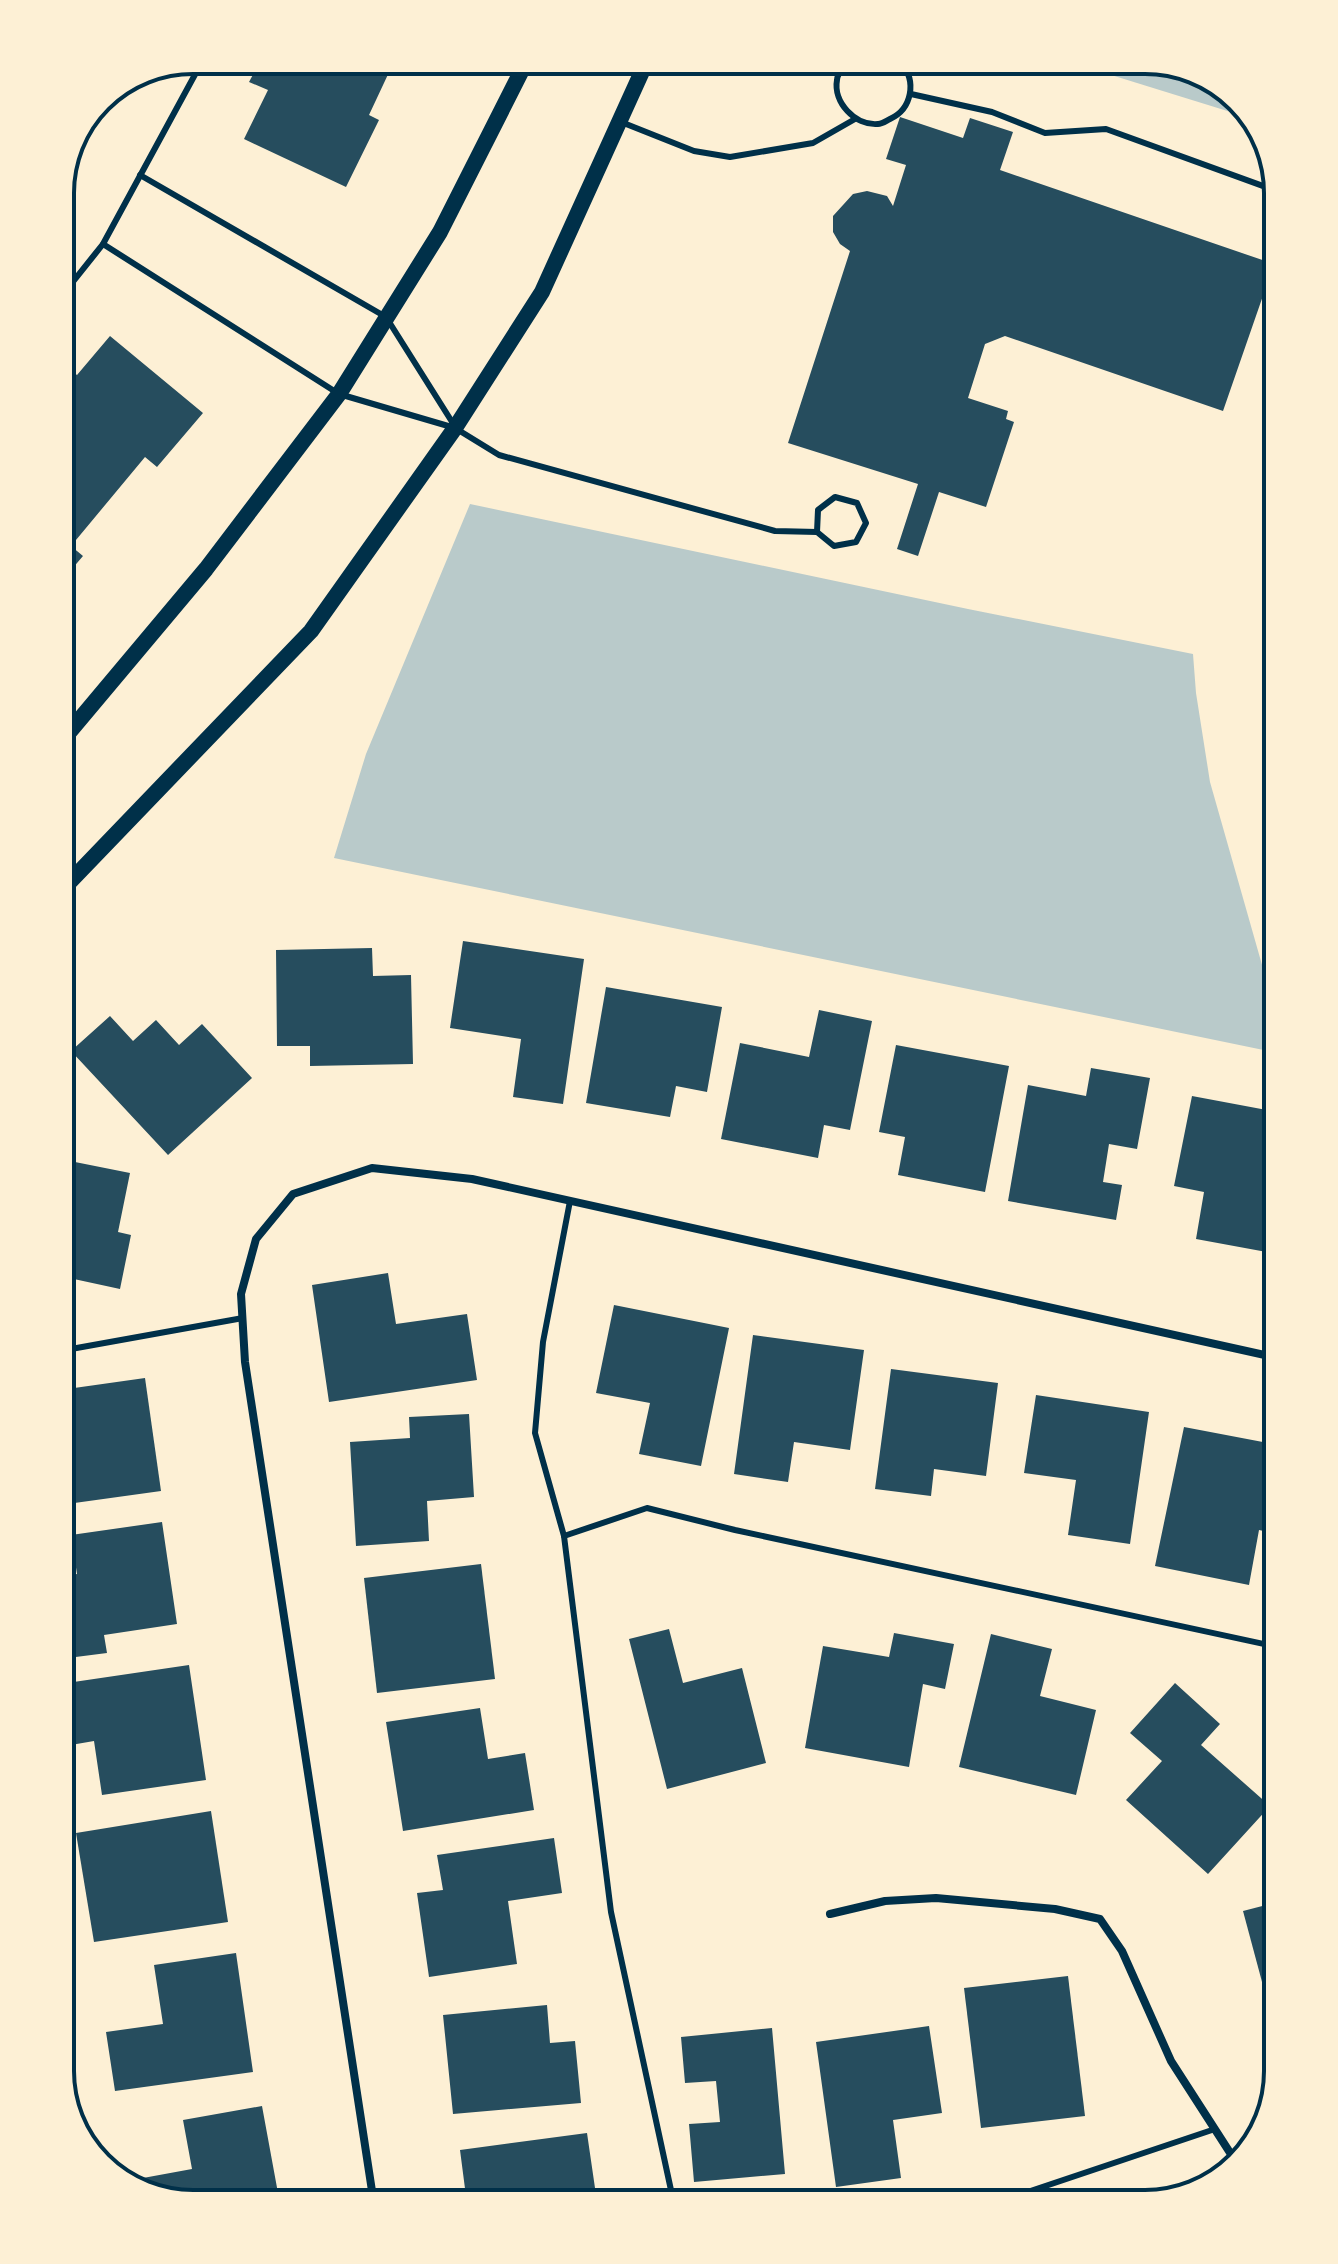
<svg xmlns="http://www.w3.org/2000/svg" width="1338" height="2264" font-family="Spectral,serif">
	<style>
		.green { fill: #b9caca }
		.building { fill: #264d5e }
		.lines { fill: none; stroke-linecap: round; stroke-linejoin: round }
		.service { stroke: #003049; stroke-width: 6 }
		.minor { stroke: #003049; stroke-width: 8 }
		.secondary { stroke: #003049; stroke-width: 16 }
		.rim { fill: none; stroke: #003049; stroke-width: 4 }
	</style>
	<rect width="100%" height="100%" fill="#fdf0d5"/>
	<g class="green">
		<polygon points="1154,60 1219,83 1250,118 1066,61"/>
		<polygon points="470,504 968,609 1193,654 1196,693 1210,782 1272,1000 1278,1030 1278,1053 334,858 366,754"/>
	</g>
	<g class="building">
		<polygon points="391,68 369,115 379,120 346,187 244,139 268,90 249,82 256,69"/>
		<polygon points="900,117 963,138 970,118 1013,132 1000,170 1274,264 1223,411 1005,336 985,344 968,398 1008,411 1006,419 1014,422 986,507 939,492 918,556 897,549 918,484 788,443 850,251 840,244 833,232 833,216 853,194 867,191 887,196 893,206 906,165 886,159"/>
		<polygon points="110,336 203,413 157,467 145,457 71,546 83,556 60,583 60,378 68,368 77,375"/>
		<polygon points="463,941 584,959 563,1104 513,1097 521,1039 450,1028"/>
		<polygon points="372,948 373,976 411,975 413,1064 310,1066 310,1046 277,1046 276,950"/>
		<polygon points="606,987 722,1007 707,1092 676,1086 670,1117 586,1103"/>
		<polygon points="819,1010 872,1021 850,1130 824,1125 818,1158 721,1139 740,1043 809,1057"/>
		<polygon points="110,1016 133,1041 156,1020 179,1045 202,1024 252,1078 168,1155 71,1051"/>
		<polygon points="896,1045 1009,1066 985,1192 898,1175 905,1137 879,1132"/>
		<polygon points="1091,1068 1150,1078 1137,1149 1109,1144 1103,1182 1122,1185 1116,1220 1008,1201 1028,1085 1086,1096"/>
		<polygon points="1192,1096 1278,1112 1278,1254 1196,1239 1204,1192 1174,1186"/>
		<polygon points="60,1159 130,1173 118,1232 131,1235 120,1289 60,1276"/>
		<polygon points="388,1273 396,1324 467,1314 477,1380 329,1402 312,1285"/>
		<polygon points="614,1305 729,1328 701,1466 639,1454 650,1403 596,1393"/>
		<polygon points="753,1335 864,1350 850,1450 794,1442 788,1482 734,1474"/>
		<polygon points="891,1369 998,1383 986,1476 934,1469 931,1496 875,1489"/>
		<polygon points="145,1378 161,1491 60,1505 60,1390"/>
		<polygon points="1036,1395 1149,1412 1130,1544 1068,1535 1076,1480 1024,1473"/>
		<polygon points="469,1414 474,1497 427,1501 429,1541 356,1546 350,1442 410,1438 409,1417"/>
		<polygon points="1184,1427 1278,1445 1278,1534 1259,1530 1249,1585 1155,1566"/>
		<polygon points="162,1522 177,1624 104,1635 107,1653 60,1659 60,1577 77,1574 71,1535"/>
		<polygon points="481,1564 495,1679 377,1693 364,1578"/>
		<polygon points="669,1629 683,1683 742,1668 766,1763 667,1789 629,1639"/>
		<polygon points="894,1633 954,1644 945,1689 923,1684 909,1767 805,1748 823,1646 889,1657"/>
		<polygon points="991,1634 1052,1649 1040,1696 1096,1710 1076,1795 959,1767"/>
		<polygon points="189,1665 206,1780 102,1795 94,1741 65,1746 60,1714 60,1684"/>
		<polygon points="1175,1683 1220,1724 1201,1745 1270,1806 1208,1874 1126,1800 1162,1761 1130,1733"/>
		<polygon points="480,1708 488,1759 525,1753 534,1810 403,1831 386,1722"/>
		<polygon points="211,1811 228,1922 94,1942 76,1833"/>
		<polygon points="554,1838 562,1893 508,1901 517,1964 429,1977 417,1893 443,1890 437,1855"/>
		<polygon points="1278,1902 1278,2006 1269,2008 1243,1911"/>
		<polygon points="236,1953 253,2072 115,2091 106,2032 163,2024 154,1965"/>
		<polygon points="1068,1976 1085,2116 981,2128 964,1988"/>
		<polygon points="547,2005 550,2043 575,2041 581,2103 453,2114 443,2015"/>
		<polygon points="929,2026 942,2113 893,2120 901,2178 836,2187 816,2042"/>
		<polygon points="772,2028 785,2174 694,2182 689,2124 720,2122 716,2081 685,2083 681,2037"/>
		<polygon points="262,2106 280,2204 185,2204 145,2190 143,2178 192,2169 183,2120"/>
		<polygon points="587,2133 595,2188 571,2191 572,2204 467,2204 460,2150"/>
	</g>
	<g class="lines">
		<g class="service">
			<path d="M846 63C843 68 837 74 837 80 833 102 855 126 878 124 882 124 886 121 890 119 912 109 917 81 901 63"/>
			<polyline points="911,94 992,112 1045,133 1106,129 1277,191"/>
			<polyline points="621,122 694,151 730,157 813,143 855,119"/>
			<polyline points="140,175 386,317 454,425"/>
			<polyline points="103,244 339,394 455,428 499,455 775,531 817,532"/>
			<polyline points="60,298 103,244 198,69"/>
			<polygon points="835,497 857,503 866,523 856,542 834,546 817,532 818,510"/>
			<polyline points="570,1201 543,1342 535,1433 564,1536 611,1912 674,2204"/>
			<polyline points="60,1351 243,1318"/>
			<polyline points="564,1536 647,1508 735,1530 1278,1647"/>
			<polyline points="992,2204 1215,2129"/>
		</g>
		<g class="minor">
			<polyline points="830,1914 885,1901 936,1898 1055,1909 1100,1919 1122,1951 1171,2061 1236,2162"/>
			<polyline points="374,2204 245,1362 241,1294 256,1239 293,1194 372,1168 472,1179 1278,1358"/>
		</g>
		<g class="secondary">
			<polyline points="60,743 206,569 339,394 440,232 524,66"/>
			<polyline points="60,892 311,631 455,428 542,292 645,65"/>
		</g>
	</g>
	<path d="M0 0H1338V2264H0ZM193 74H1145A119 119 0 0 1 1264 193V2071A119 119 0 0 1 1145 2190H193A119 119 0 0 1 74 2071V193A119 119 0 0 1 193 74Z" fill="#fdf0d5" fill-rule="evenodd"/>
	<path class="rim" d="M193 74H1145A119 119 0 0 1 1264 193V2071A119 119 0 0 1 1145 2190H193A119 119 0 0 1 74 2071V193A119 119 0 0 1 193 74Z"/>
</svg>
